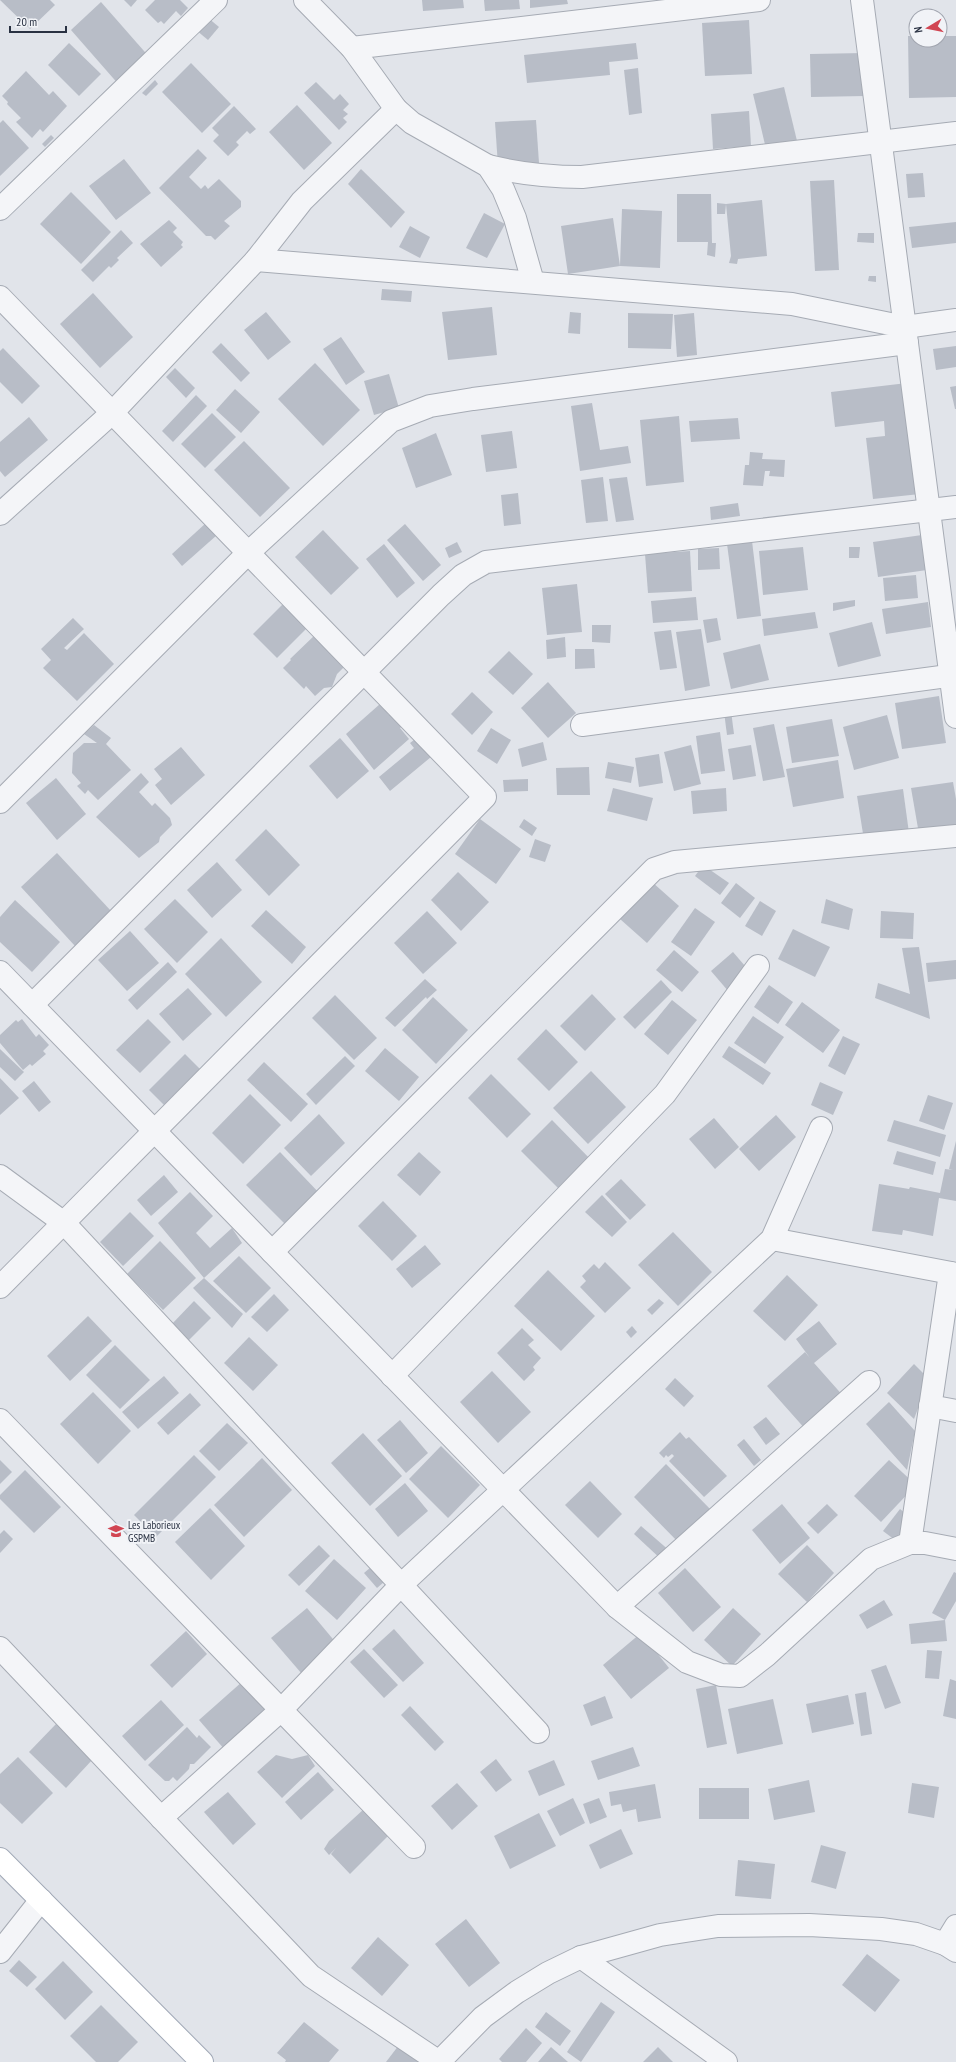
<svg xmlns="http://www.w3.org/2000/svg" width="956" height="2062" font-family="'PT Sans Narrow',sans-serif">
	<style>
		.building { fill: #b8bdc7 }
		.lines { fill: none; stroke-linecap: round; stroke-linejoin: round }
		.minor-casing { stroke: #a6abb4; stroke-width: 24 }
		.major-casing { stroke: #a0a8b6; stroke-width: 24 }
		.minor { stroke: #f4f5f8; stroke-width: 22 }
		.major { stroke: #fff; stroke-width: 22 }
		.labels { text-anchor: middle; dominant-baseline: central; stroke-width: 4; stroke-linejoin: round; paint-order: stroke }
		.poi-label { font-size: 11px; fill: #293142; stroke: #f1f3f7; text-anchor: start }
	</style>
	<rect width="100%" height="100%" fill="#e1e4ea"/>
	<g class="building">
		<polygon points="0,0 50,0 55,5 30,29"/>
		<polygon points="124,0 137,0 131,7"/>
		<polygon points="155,0 180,0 188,8 181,16 176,11 164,24 161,21 158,23 145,10"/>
		<polygon points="422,0 463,0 464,8 423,11"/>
		<polygon points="484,0 519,0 520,9 485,11"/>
		<polygon points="530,0 567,0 568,4 530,8"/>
		<polygon points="101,2 151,59 120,86 71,30"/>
		<polygon points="207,17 219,27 208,40 196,30"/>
		<polygon points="749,20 752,74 705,76 702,23"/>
		<polygon points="908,36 916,36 916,40 940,40 940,36 956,36 956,97 909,98"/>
		<polygon points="69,43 101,74 79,96 48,65"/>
		<polygon points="636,43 638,59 609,62 610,75 527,83 524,55"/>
		<polygon points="864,53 865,96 811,97 810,54"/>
		<polygon points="191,63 231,104 202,133 162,92"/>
		<polygon points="638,68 642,113 629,115 624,70"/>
		<polygon points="26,71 49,95 53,91 67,106 43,132 40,129 32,138 16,122 21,118 7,104 8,102 2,96"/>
		<polygon points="155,80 158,84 146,96 142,93"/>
		<polygon points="316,82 334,100 340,94 349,104 343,110 348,114 343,118 347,122 339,130 304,93"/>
		<polygon points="784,87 798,145 767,153 753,94"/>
		<polygon points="297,105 332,143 304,170 269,132"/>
		<polygon points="234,106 256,129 250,134 247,131 236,142 239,145 228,156 213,141 219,135 212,128"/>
		<polygon points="749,111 751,146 713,149 711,114"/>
		<polygon points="3,120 29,148 0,176 0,123"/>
		<polygon points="536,120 539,163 498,166 495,122"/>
		<polygon points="51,135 54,138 45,147 42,144"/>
		<polygon points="198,149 207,158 189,177 201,189 205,185 208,189 219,179 241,201 241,207 224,221 230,226 215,240 211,236 206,236 159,188"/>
		<polygon points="124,159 151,193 116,220 89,186"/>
		<polygon points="361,169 405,212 391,228 348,184"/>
		<polygon points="923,173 925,197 908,198 906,174"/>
		<polygon points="834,180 839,270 815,271 810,181"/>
		<polygon points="71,192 111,232 81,264 40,224"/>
		<polygon points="677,194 711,194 712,243 716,243 715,257 707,255 708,242 677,242"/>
		<polygon points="762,200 767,256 738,259 737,264 729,263 731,256 726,204"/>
		<polygon points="717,203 726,204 725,214 717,214"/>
		<polygon points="622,209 662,211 660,268 620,266 568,274 561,226 613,218 620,266"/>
		<polygon points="484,213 505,224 487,258 466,248"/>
		<polygon points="169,220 177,228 173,232 183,242 181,245 183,247 161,267 140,244"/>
		<polygon points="956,222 956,243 912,248 909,227"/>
		<polygon points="410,226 430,237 420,258 399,247"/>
		<polygon points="121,230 133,243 117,258 119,260 111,268 109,266 93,282 81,270"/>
		<polygon points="858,233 874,233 874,243 857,242"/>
		<polygon points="869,276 876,276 876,282 868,281"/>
		<polygon points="382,289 412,291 411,302 381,300"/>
		<polygon points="93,293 133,337 100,368 60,324"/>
		<polygon points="492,307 497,355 448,360 442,312"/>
		<polygon points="266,312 291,342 268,360 244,330"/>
		<polygon points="570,312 581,313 580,334 568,333"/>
		<polygon points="628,313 673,314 671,349 628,348"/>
		<polygon points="694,313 697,355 677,357 674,315"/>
		<polygon points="341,337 365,372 346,385 323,349"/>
		<polygon points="221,343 250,373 241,382 212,352"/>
		<polygon points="956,346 956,367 936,370 933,349"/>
		<polygon points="3,348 40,386 22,404 0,382 0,351"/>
		<polygon points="315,363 360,410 323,446 278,399"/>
		<polygon points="175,368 195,388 186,398 166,377"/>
		<polygon points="389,374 399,408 374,415 364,381"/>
		<polygon points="907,383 920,494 873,499 866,438 885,436 884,421 835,427 831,392"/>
		<polygon points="956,386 956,409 955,409 950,387"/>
		<polygon points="235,389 260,412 241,433 216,410"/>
		<polygon points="196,395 207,406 173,442 162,431"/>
		<polygon points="592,403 600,450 628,446 631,463 580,471 571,406"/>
		<polygon points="212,413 236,437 205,468 181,444"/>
		<polygon points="679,416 684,482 646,486 640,420"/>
		<polygon points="29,417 48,440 5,477 0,471 0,442"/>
		<polygon points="738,418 740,439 691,442 689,421"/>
		<polygon points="512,431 517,468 486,472 481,435"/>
		<polygon points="436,433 452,475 416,488 402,448"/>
		<polygon points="244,441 290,488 260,517 214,470"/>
		<polygon points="750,452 763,453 762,459 785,460 784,477 769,476 770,471 765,471 763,486 743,485 745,465 749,465"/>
		<polygon points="603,477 608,521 586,523 581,480"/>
		<polygon points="627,477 634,520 616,522 609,479"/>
		<polygon points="518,493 521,524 504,526 501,495"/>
		<polygon points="738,503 740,516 711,520 710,507"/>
		<polygon points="206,523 217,535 182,566 172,554"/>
		<polygon points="405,524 441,565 423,581 387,540"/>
		<polygon points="323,530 359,568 331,595 295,557"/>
		<polygon points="922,535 927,570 878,577 873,542"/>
		<polygon points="752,541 761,616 737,619 727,544"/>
		<polygon points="457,542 462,552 449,558 445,548"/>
		<polygon points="384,544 415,583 397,598 366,559"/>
		<polygon points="803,547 808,590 763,595 759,551"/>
		<polygon points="849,547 860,547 859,558 849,558"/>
		<polygon points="719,548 720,569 698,570 698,549"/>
		<polygon points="690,551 692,591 648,593 645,554"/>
		<polygon points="916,575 918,598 885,601 883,578"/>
		<polygon points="577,584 582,632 547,635 542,588"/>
		<polygon points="696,597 698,620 653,623 651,601"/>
		<polygon points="289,598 312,623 277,658 253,634"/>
		<polygon points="855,600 855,606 833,611 833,603"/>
		<polygon points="928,602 931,627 886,634 882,609"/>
		<polygon points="815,612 818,628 764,636 762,619"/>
		<polygon points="73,618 84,629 64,648 67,650 84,633 114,664 77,701 43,668 51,660 41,649"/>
		<polygon points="717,618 721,640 707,643 703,620"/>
		<polygon points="872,622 881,656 838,667 829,633"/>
		<polygon points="592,625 611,625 610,643 592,642"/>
		<polygon points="701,629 710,686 685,691 676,632"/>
		<polygon points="671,630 677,668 660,670 654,632"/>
		<polygon points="316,634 346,665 337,674 332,687 324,688 315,696 306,686 304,689 283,668 291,660 290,659"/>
		<polygon points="565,637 566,657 547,659 546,640"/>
		<polygon points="760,644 769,680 731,689 723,653"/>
		<polygon points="575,649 594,649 595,668 575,669"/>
		<polygon points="509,651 533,674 513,695 488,672"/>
		<polygon points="548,682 576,713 548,738 521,708"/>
		<polygon points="472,692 493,712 472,735 451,714"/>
		<polygon points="939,696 946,743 902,749 895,703"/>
		<polygon points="380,704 389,715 394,711 405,723 400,728 409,739 374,770 346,734"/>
		<polygon points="731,711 734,734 727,735 724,712"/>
		<polygon points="887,715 899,758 854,770 843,727"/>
		<polygon points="832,719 839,756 792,763 786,727"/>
		<polygon points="774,724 785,777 763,781 753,728"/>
		<polygon points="94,725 111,738 106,744 131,770 98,800 88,790 85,794 77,786 81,783 72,773 73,753 84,743 97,743 84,734"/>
		<polygon points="491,728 511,740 497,764 477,751"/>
		<polygon points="720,732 725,771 701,774 696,736"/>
		<polygon points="422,734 437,752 390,791 379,777 414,748 410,743"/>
		<polygon points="340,738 369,771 337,799 309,766"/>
		<polygon points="543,742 547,760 522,767 518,749"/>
		<polygon points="691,745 701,784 674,791 664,752"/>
		<polygon points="751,745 756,776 733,780 728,749"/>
		<polygon points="181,747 205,775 171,805 155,785 162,779 154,769"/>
		<polygon points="659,754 663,783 639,787 635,758"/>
		<polygon points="838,760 844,798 793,807 786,769"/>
		<polygon points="608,762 634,767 631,783 605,778"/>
		<polygon points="589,767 590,795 557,795 556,768"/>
		<polygon points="141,773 149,782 139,792 152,806 155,803 170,818 172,825 160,837 159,842 139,858 96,817"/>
		<polygon points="56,778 86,814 57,840 26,803"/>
		<polygon points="528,779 528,791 504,792 503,780"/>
		<polygon points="953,782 956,799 956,828 919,834 911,788"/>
		<polygon points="613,788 653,798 647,821 607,811"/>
		<polygon points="726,788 727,811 693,814 691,791"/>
		<polygon points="903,789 909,833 864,840 857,796"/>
		<polygon points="480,819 521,849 496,884 455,854"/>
		<polygon points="524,819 537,828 532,836 519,827"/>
		<polygon points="266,829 300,865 269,896 235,860"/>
		<polygon points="535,839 551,845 545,862 529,857"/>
		<polygon points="57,853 112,912 75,946 21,887"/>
		<polygon points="217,862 242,890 212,918 187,890"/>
		<polygon points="703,865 729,883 720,895 695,876"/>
		<polygon points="458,872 489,902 461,931 431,900"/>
		<polygon points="652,882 679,906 647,943 620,919"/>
		<polygon points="736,883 755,898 740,918 721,903"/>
		<polygon points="175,899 208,932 177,963 144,929"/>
		<polygon points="826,899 853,909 849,930 821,923"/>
		<polygon points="15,900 60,942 32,972 0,942 0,917"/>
		<polygon points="760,901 776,911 762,936 745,926"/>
		<polygon points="695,908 715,922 691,956 671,942"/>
		<polygon points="266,910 306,947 292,964 251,926"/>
		<polygon points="427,911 457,943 423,974 394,943"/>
		<polygon points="881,911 914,913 913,939 880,938"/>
		<polygon points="793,929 830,947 815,977 778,959"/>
		<polygon points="130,931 159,963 127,991 98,960"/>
		<polygon points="221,938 262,982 226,1017 185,974"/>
		<polygon points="919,947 930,1019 875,998 878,983 910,994 902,948"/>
		<polygon points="674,950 699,972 682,992 656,970"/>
		<polygon points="733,952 751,973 729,992 711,971"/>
		<polygon points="956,960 956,979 928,982 926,963"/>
		<polygon points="168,962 177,972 137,1010 128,1000"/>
		<polygon points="425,979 437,990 427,999 426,997 395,1027 385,1018"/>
		<polygon points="661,980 672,992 635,1029 623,1017"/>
		<polygon points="769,985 793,1002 778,1024 754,1007"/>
		<polygon points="188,988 212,1014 183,1041 159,1014"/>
		<polygon points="592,994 616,1019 585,1051 560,1026"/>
		<polygon points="335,995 377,1038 354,1060 312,1018"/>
		<polygon points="433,997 468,1030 436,1064 402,1030"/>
		<polygon points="672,1000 697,1020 668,1055 644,1034"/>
		<polygon points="802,1002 840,1030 823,1053 785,1025"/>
		<polygon points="753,1016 784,1037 765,1064 734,1043"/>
		<polygon points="22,1019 36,1037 39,1034 49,1045 43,1051 46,1054 32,1066 30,1064 23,1070 0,1043 0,1035 16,1020 18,1022"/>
		<polygon points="148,1019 171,1042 140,1073 116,1050"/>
		<polygon points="546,1029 578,1062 549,1091 517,1059"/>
		<polygon points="843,1036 860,1044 845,1075 828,1066"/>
		<polygon points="729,1046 771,1073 763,1085 722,1057"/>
		<polygon points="385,1048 419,1077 399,1101 365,1071"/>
		<polygon points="0,1049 24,1072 15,1081 0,1067"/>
		<polygon points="185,1054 200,1069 164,1105 149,1090"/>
		<polygon points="345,1056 355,1066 316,1105 306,1094"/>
		<polygon points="264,1062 308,1104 291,1122 247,1080"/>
		<polygon points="591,1071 626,1107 588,1144 553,1108"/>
		<polygon points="491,1074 531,1114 507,1138 468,1098"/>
		<polygon points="0,1078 19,1098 0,1115"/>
		<polygon points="34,1081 51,1102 39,1112 22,1091"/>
		<polygon points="820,1082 843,1092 833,1115 811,1105"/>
		<polygon points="250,1094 281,1125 243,1164 212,1133"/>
		<polygon points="928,1095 953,1103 944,1130 919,1121"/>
		<polygon points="319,1114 345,1143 311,1176 284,1148"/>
		<polygon points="776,1115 796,1137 759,1171 739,1149"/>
		<polygon points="714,1118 739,1147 715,1169 689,1139"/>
		<polygon points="552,1120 594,1163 564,1194 521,1151"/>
		<polygon points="894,1120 946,1135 940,1157 887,1141"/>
		<polygon points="956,1141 956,1201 939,1198 933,1236 903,1230 902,1235 872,1231 879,1184 909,1189 910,1187 940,1193 945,1169 953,1170 949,1169"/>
		<polygon points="897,1151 936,1162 933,1175 893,1164"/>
		<polygon points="280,1152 323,1197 290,1229 246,1185"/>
		<polygon points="419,1152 441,1172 420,1196 397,1175"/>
		<polygon points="164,1175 178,1192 151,1216 137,1200"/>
		<polygon points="621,1179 646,1205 630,1220 605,1194"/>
		<polygon points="190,1192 213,1216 196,1233 210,1248 232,1228 242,1243 204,1278 158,1223"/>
		<polygon points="602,1195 627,1222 612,1237 585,1212"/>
		<polygon points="383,1201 417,1236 392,1261 358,1226"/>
		<polygon points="130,1212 154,1236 123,1266 100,1242"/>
		<polygon points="673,1232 712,1272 678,1306 638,1265"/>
		<polygon points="160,1241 196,1278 163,1310 127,1274"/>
		<polygon points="425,1245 441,1264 412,1288 396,1269"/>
		<polygon points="239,1256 271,1288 246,1313 213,1281"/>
		<polygon points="605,1262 631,1288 605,1313 580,1287 586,1281 582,1276 594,1264 599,1269"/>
		<polygon points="548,1270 595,1316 561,1351 514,1306"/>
		<polygon points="787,1275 818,1305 785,1341 753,1311"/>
		<polygon points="204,1278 243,1314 232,1328 193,1288"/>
		<polygon points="274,1294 289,1310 267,1332 251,1317"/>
		<polygon points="659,1299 664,1303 652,1315 647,1310"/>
		<polygon points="194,1301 211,1318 188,1341 171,1325"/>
		<polygon points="88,1316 112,1341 70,1381 47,1356"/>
		<polygon points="819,1321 837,1344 814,1363 845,1398 807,1431 767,1386 805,1352 810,1358 796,1339"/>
		<polygon points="632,1326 637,1332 631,1338 626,1332"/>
		<polygon points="522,1328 534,1340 528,1345 541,1358 533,1367 535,1370 524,1381 497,1353"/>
		<polygon points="249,1337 278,1365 253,1391 224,1363"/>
		<polygon points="115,1345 150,1380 120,1409 86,1375"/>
		<polygon points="914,1364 929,1379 914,1419 887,1393"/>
		<polygon points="492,1371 531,1412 498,1443 460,1402"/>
		<polygon points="164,1376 179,1393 138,1429 122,1412"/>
		<polygon points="675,1378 694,1396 684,1407 665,1389"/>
		<polygon points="93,1392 131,1431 98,1464 60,1424"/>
		<polygon points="190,1393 201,1405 168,1435 157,1423"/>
		<polygon points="889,1402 915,1431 907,1470 866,1424"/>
		<polygon points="766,1417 780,1434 766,1445 753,1427"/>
		<polygon points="400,1420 428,1453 406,1473 377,1440"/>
		<polygon points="227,1423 248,1443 219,1471 199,1451"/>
		<polygon points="680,1432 686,1439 689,1437 727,1476 704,1497 669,1461 674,1456 672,1454 668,1457 666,1455 664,1458 659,1453"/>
		<polygon points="363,1433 402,1476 370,1506 331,1463"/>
		<polygon points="744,1439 761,1460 754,1466 737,1445"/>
		<polygon points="441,1446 480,1485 448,1518 409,1479"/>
		<polygon points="194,1455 216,1477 156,1537 134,1515"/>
		<polygon points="262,1458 292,1490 244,1537 214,1505"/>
		<polygon points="0,1460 12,1472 0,1484"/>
		<polygon points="889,1460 916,1485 881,1522 854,1496"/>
		<polygon points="666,1464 712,1511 680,1544 634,1497"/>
		<polygon points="25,1470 61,1507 34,1533 0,1499 0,1495"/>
		<polygon points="590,1481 622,1514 598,1538 565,1505"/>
		<polygon points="405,1483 428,1511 398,1537 375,1509"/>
		<polygon points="782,1504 810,1538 780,1564 752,1530"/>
		<polygon points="827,1504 838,1515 818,1534 807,1523"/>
		<polygon points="210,1508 245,1546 211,1580 175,1542"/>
		<polygon points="900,1509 911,1518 895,1540 883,1531"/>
		<polygon points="641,1526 671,1552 663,1561 634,1534"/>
		<polygon points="4,1530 13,1539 0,1553 0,1534"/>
		<polygon points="319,1545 330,1556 299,1586 288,1575"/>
		<polygon points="807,1545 834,1573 807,1602 778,1574"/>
		<polygon points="334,1559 366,1588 337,1620 305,1591"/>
		<polygon points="378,1561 391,1576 377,1588 364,1573"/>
		<polygon points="685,1568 721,1607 693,1632 658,1593"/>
		<polygon points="954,1572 956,1573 956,1601 945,1620 932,1613"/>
		<polygon points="884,1600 893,1615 867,1629 859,1615"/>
		<polygon points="307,1608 337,1644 302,1674 271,1638"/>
		<polygon points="733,1608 761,1634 732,1666 704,1640"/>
		<polygon points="945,1620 947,1641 911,1644 909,1624"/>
		<polygon points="394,1629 424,1663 403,1682 372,1649"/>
		<polygon points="186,1631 207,1654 172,1688 150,1665"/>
		<polygon points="641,1633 669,1668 631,1699 603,1665"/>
		<polygon points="364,1649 398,1685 384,1698 350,1662"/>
		<polygon points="927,1650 942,1651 939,1679 925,1678"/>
		<polygon points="886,1665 901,1703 885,1709 871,1670"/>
		<polygon points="950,1679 956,1681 956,1719 943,1716"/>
		<polygon points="243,1681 269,1711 225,1750 199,1720"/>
		<polygon points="716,1685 727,1744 707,1748 696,1689"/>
		<polygon points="866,1692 872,1734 861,1736 855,1694"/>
		<polygon points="848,1695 854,1724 812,1733 806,1704"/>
		<polygon points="605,1696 613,1718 591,1726 583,1705"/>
		<polygon points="773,1699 783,1744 737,1754 728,1709"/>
		<polygon points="161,1700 184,1725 145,1761 122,1736"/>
		<polygon points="410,1706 444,1742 435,1751 401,1715"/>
		<polygon points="56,1724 93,1759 66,1788 29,1752"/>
		<polygon points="187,1727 197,1738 199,1735 211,1747 194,1764 190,1764 189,1769 177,1781 173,1777 169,1781 165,1781 148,1765"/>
		<polygon points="633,1747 640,1766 598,1780 591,1761"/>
		<polygon points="276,1755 292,1759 308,1755 315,1766 282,1798 257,1772"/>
		<polygon points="18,1757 53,1793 22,1824 0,1803 0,1774"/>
		<polygon points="496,1759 512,1780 496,1792 480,1772"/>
		<polygon points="554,1760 565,1785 539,1796 528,1771"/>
		<polygon points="318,1772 334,1790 301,1820 285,1802"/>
		<polygon points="809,1780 815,1812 774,1820 768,1789"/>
		<polygon points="457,1783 478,1806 452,1830 431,1806"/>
		<polygon points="912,1783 939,1787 934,1818 908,1813"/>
		<polygon points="655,1784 661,1818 638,1822 636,1809 623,1812 621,1804 611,1806 609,1792"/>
		<rect x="699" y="1788" width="50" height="31"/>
		<polygon points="228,1792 256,1824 233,1845 204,1812"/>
		<polygon points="573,1798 585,1823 560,1836 547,1811"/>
		<polygon points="599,1798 607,1817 590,1824 583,1804"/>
		<polygon points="364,1809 389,1835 350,1874 331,1854 336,1848 329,1855 324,1849 329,1841"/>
		<polygon points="539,1813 556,1846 510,1869 494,1836"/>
		<polygon points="621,1829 633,1854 600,1869 589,1845"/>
		<polygon points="821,1845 846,1852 836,1889 811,1882"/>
		<polygon points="738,1860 775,1864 771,1899 735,1896"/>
		<polygon points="466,1919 500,1963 469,1987 435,1944"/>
		<polygon points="378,1937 409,1965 382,1996 351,1968"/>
		<polygon points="867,1954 900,1980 875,2012 842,1985"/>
		<polygon points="19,1960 37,1977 27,1987 9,1971"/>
		<polygon points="63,1961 93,1992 65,2020 35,1989"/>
		<polygon points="601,2002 615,2012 581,2062 567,2052"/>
		<polygon points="101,2005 138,2042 118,2062 96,2062 70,2036"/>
		<polygon points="546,2012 571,2031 560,2046 535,2027"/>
		<polygon points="304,2022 339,2050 329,2062 285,2062 286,2060 277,2053"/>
		<polygon points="526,2028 542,2043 526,2062 502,2062 499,2059"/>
		<polygon points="399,2045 420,2062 386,2062"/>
		<polygon points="551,2047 568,2062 538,2062"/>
		<polygon points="658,2047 673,2062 643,2062"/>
	</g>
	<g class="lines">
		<defs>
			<g id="minor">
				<polyline points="305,0 352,48 396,109 412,123 488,166 503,189 515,218 533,282"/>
				<polyline points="862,0 956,717"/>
				<polyline points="352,48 759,0"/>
				<path d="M488 166C520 174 549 177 582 177L956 133"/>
				<polyline points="0,209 216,0"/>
				<polyline points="256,260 792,304 905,327 956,320"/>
				<polyline points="0,297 485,797 0,1287"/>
				<polyline points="0,514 112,413 256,260 302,201 396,109"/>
				<polyline points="582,725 956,675"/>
				<polyline points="0,802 248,553 391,421 430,406 473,399 907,343"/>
				<polyline points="0,972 617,1607 687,1662 721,1675 740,1676 767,1655 871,1559 910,1543 925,1543 956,1549"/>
				<polyline points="32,1005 441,595 463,575 486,562 956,507"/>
				<polyline points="0,1176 64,1223 538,1732"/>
				<polyline points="772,1239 956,1274"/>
				<polyline points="272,1252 654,869 675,862 956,836"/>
				<polyline points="392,1376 665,1094 758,966"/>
				<polyline points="930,1406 956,1411"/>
				<polyline points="0,1420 414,1847"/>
				<polyline points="910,1543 950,1273"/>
				<polyline points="617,1607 869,1382"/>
				<polyline points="0,1648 311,1976 439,2062"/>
				<polyline points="161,1818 281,1710 401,1585 772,1239 821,1128"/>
				<polyline points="945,1944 956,1926"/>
				<polyline points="0,1952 41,1900"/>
				<polyline points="581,1957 726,2062"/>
				<polyline points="439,2062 483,2017 517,1992 548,1973 581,1957 660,1935 718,1926 809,1925 881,1929 916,1934 945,1944 956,1951"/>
			</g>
			<polyline id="major" points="0,1859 202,2062"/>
		</defs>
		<use href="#minor" class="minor-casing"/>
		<use href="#major" class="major-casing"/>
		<use href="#minor" class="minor"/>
		<use href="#major" class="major"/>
	</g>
	<defs>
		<symbol id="school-bare" viewBox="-9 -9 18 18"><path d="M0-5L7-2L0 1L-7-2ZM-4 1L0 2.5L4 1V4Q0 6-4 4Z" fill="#d14552" stroke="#f1f3f7" stroke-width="2.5" paint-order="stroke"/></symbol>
	</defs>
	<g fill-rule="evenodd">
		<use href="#school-bare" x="105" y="1520" width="22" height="22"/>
	</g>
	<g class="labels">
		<g class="poi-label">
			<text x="128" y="1525">Les Laborieux<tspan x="128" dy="13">GSPMB</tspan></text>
		</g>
	</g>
	<g transform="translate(928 28) rotate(260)"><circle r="19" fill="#f1f3f7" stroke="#a1a5af"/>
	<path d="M0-3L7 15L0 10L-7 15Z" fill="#d14552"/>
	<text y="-6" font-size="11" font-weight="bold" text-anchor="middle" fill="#293142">N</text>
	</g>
	<path d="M10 26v6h56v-6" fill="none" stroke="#293142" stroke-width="2"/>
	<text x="16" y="26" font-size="12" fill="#293142" stroke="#f1f3f7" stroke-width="3" paint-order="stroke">20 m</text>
</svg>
